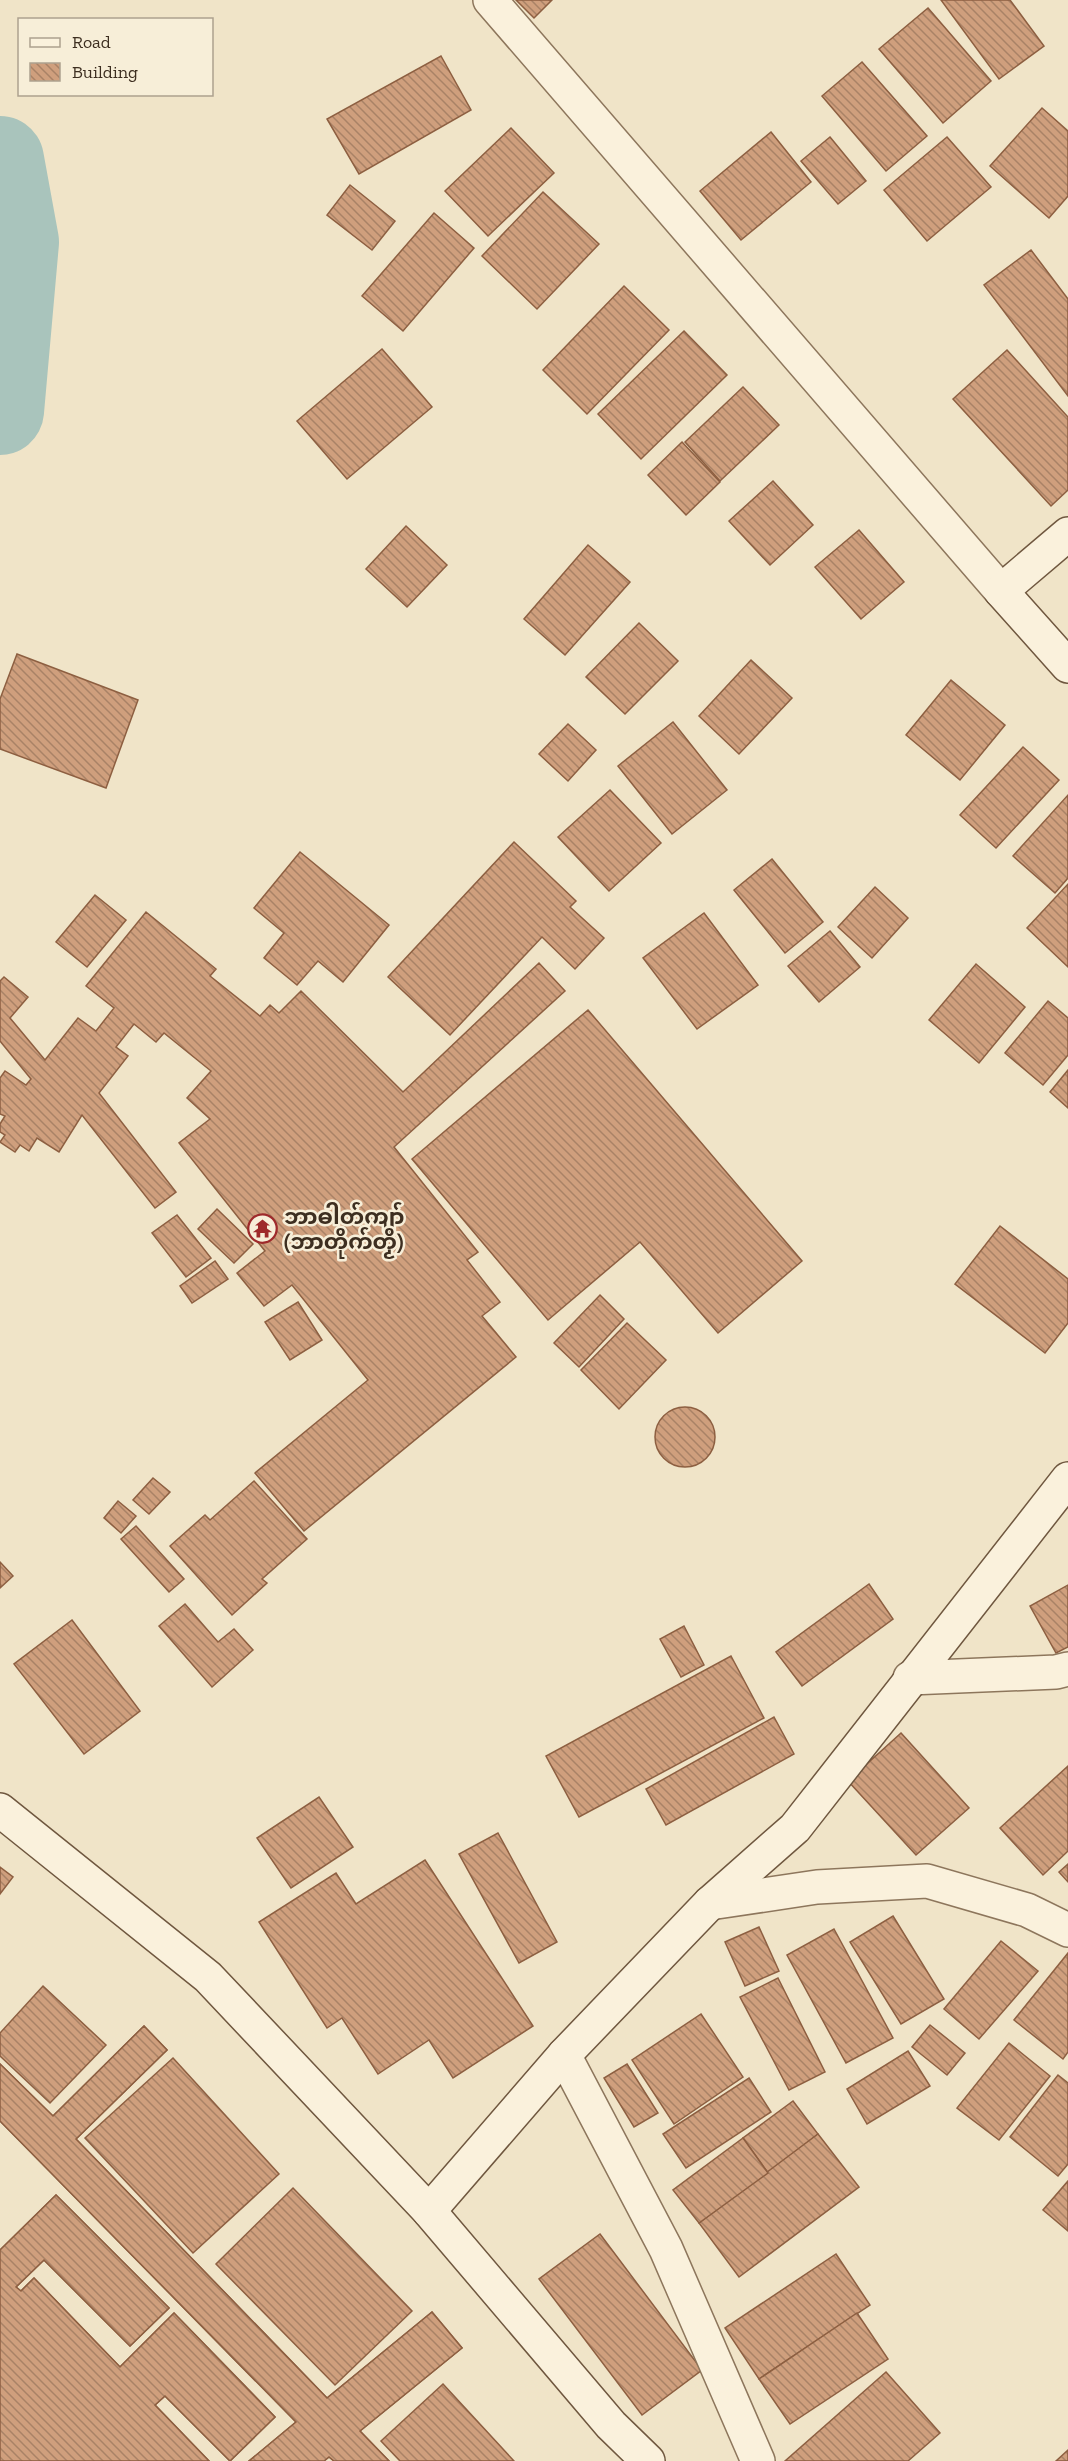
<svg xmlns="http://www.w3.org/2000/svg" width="1068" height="2461" font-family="'Zilla Slab','Noto Sans Myanmar',serif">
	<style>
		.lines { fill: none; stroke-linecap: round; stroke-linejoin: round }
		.river { stroke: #a9c4bc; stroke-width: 88 }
		.building { fill: url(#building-back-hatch); stroke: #8d5f41; stroke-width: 1.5 }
		.street-casing { stroke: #8d765c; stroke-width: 36 }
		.secondary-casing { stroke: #6f573f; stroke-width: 36 }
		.street { stroke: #faf1dc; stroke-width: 33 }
		.secondary { stroke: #faf1dc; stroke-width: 33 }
		.labels { text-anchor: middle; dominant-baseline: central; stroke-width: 5; stroke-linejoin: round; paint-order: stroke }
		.poi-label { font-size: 22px; font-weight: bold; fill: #3d2e20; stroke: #f7eed8; text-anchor: start }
	</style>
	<defs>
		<pattern id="building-back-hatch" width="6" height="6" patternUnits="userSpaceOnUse" patternTransform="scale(1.5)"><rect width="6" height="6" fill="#cf9f7d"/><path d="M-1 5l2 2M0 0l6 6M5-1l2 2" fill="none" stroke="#a98266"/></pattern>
	</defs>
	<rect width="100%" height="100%" fill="#f0e4c8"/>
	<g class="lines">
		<polyline class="river" points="0,160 15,242 0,411"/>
	</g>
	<g class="building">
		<polygon points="516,0 552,0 534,18"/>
		<polygon points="941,0 1010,0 1044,46 999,79"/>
		<polygon points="928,8 991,81 943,123 879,49"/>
		<polygon points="441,56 471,110 359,174 327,119"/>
		<polygon points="862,62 927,136 886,171 822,96"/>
		<polygon points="1042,108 1068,131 1068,196 1049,218 990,166"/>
		<polygon points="511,128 554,173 488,236 445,191"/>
		<polygon points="771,132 811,182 741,240 700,191"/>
		<polygon points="830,137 866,181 838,204 801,161"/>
		<polygon points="947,137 991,187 927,241 884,190"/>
		<polygon points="350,185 395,221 372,250 327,215"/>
		<polygon points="543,192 599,244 537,309 482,256"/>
		<polygon points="434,213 474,248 403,331 362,296"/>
		<polygon points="1031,250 1068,299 1068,396 984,285"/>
		<polygon points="624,286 669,330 587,414 543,370"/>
		<polygon points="684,331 727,375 641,459 598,414"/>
		<polygon points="382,349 432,407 347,479 297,421"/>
		<polygon points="1007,350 1068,417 1068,490 1051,506 953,399"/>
		<polygon points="743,387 779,425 720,481 685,442"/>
		<polygon points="682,442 720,482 686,515 648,475"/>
		<polygon points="773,481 813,525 770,565 729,521"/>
		<polygon points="406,526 447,565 407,607 366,569"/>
		<polygon points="859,530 904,582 861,619 815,567"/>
		<polygon points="588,545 630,582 565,655 524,619"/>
		<polygon points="639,623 678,661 625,714 586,677"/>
		<polygon points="17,654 138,700 106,788 0,749 0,699"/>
		<polygon points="751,660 792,698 739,754 699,716"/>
		<polygon points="951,680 1005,725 960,780 906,735"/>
		<polygon points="673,722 727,790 672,834 618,766"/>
		<polygon points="568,724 596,750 568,781 539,754"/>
		<polygon points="1023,747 1059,780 996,848 960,815"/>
		<polygon points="610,790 661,843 609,891 558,837"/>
		<polygon points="1068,795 1068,878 1055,893 1013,856"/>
		<polygon points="514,842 576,901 570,907 604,938 575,969 542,937 450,1035 388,977"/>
		<polygon points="300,852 389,925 343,982 318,961 297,985 264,958 284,933 254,908"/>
		<polygon points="772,859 823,922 785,953 734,890"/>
		<polygon points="1068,884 1068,967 1027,928"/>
		<polygon points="875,887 908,918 872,958 838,927"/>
		<polygon points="95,895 126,920 87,967 56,942"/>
		<polygon points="146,912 216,969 210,976 260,1016 270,1005 279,1013 301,991 403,1092 539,963 565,991 394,1147 478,1252 467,1260 500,1302 482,1316 516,1357 304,1531 255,1473 368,1380 292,1285 264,1306 237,1273 265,1251 179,1143 210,1119 187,1098 211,1071 164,1033 156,1042 134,1024 116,1047 128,1056 99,1093 176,1192 155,1208 82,1115 59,1152 37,1138 29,1151 20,1145 15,1152 0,1142 5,1135 0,1132 0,1124 5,1116 0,1114 0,1078 5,1071 26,1085 31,1079 0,1041 0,981 4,977 28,997 10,1018 45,1060 78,1018 96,1031 114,1008 86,986"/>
		<polygon points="704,913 758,985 697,1029 643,958"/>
		<polygon points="830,931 860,967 819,1002 788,966"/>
		<polygon points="976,964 1025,1007 979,1063 929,1020"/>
		<polygon points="1048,1001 1068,1018 1068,1055 1043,1085 1005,1053"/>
		<polygon points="588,1010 802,1261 718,1333 640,1242 548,1320 412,1159"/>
		<polygon points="1068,1070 1068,1108 1050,1092"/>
		<polygon points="217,1209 253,1244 234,1263 198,1229"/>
		<polygon points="177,1215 211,1258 186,1277 152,1233"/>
		<polygon points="1000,1226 1068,1279 1068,1323 1045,1353 955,1284"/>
		<polygon points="215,1261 228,1279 192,1303 180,1286"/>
		<polygon points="600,1295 624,1319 579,1367 554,1343"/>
		<polygon points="298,1302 322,1340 290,1360 265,1322"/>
		<polygon points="627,1323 666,1360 619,1409 581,1370"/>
		<circle cx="685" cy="1437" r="30"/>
		<polygon points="153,1478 170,1492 149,1514 133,1500"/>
		<polygon points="254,1481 307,1539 262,1579 267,1583 232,1615 170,1546 205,1515 210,1520"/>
		<polygon points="118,1501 136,1516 121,1533 104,1518"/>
		<polygon points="136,1526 184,1579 169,1592 121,1539"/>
		<polygon points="0,1562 13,1576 0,1588"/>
		<polygon points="869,1584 893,1619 802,1686 776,1652"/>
		<polygon points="1068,1585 1068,1647 1056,1653 1030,1606"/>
		<polygon points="185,1604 218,1642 234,1629 253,1650 212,1687 159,1626"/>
		<polygon points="72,1620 140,1711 84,1754 14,1664"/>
		<polygon points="684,1626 704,1665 681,1677 660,1639"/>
		<polygon points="731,1656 764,1718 579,1817 546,1756"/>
		<polygon points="774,1717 794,1754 666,1825 646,1789"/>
		<polygon points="901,1733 969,1808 916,1855 848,1781"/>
		<polygon points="1068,1766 1068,1851 1043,1875 1000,1828"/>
		<polygon points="319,1797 353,1847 291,1888 257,1838"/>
		<polygon points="498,1833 557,1942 519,1963 459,1854"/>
		<polygon points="425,1860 533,2026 453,2078 429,2040 378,2074 342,2018 327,2028 259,1922 336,1873 356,1904"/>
		<polygon points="1068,1864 1068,1882 1059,1872"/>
		<polygon points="0,1867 13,1877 0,1894"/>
		<polygon points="893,1916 944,1999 901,2024 850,1942"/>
		<polygon points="759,1927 779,1971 745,1986 725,1942"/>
		<polygon points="834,1929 893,2038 846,2063 787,1955"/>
		<polygon points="1001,1941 1038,1971 979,2039 944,2009"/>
		<polygon points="1068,1953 1068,2052 1063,2059 1014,2020"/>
		<polygon points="778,1978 825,2072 789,2090 740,1997"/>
		<polygon points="43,1986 106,2045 50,2103 0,2056 0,2033"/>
		<polygon points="701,2014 743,2077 674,2124 632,2060"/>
		<polygon points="930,2025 965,2053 947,2075 912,2047"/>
		<polygon points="144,2026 167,2050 76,2139 327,2398 432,2312 462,2348 360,2431 389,2461 334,2461 329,2457 324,2461 249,2461 296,2422 0,2121 0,2064 53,2116"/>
		<polygon points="144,2026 167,2050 76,2139 327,2398 432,2312 462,2348 360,2431 389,2461 334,2461 329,2457 324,2461 249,2461 296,2422 0,2121 0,2064 53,2116"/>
		<polygon points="1009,2043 1050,2076 999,2140 957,2108"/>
		<polygon points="908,2051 930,2086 867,2124 847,2089"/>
		<polygon points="173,2058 279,2174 193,2253 85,2138"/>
		<polygon points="627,2064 658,2113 634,2127 604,2078"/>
		<polygon points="1058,2075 1068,2083 1068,2164 1058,2176 1010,2137"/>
		<polygon points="749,2078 771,2112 686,2168 663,2134"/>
		<polygon points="793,2101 818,2134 768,2173 743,2138"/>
		<polygon points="818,2134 859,2187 739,2277 699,2223"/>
		<polygon points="743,2138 768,2173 699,2223 673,2190"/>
		<polygon points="1068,2181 1068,2231 1043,2210"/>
		<polygon points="293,2188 412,2311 335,2385 216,2264"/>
		<polygon points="56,2195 169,2308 130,2346 44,2260 16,2287 21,2291 34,2278 120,2367 174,2313 275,2417 230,2461 165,2396 155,2405 209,2461 0,2461 0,2250"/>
		<polygon points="56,2195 169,2308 130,2346 44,2260 16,2287 21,2291 34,2278 120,2367 174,2313 275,2417 230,2461 165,2396 155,2405 209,2461 0,2461 0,2250"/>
		<polygon points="600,2234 702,2370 642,2415 539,2279"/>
		<polygon points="836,2254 870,2305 759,2379 725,2328"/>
		<polygon points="857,2313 888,2359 790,2424 759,2379"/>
		<polygon points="886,2372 940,2433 908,2461 785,2461"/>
		<polygon points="443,2384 514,2461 400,2461 381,2441"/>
		<polygon points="1068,2450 1068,2461 1056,2461"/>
	</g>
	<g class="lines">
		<defs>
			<g id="street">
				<polyline points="490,0 1001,591"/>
				<polyline points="910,1678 1056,1672 1068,1669"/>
				<polyline points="710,1903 817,1887 927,1881 1027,1910 1068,1930"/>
				<polyline points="564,2055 666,2249 758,2461"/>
			</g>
			<g id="secondary">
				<polyline points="1068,534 1001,591 1068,666"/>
				<polyline points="0,1810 208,1977 429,2211 611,2425 648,2461"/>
				<polyline points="429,2211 564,2055 710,1903 795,1828 1068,1479"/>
			</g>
		</defs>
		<use href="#street" class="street-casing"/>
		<use href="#secondary" class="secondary-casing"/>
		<use href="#street" class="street"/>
		<use href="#secondary" class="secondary"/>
	</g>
	<defs>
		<symbol id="temple-ring" viewBox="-11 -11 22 22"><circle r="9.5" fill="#f7eed8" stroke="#9e2a2b" stroke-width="1.5"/><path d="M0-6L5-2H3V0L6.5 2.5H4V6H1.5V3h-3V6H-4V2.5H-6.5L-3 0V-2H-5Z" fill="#9e2a2b"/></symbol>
	</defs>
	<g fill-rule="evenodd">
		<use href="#temple-ring" x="246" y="1212" width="33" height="33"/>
	</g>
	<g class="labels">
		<g class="poi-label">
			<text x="284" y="1216">ဘာဓါတ်ကျာ်<tspan x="284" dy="25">(ဘာတိုက်တၟိ)</tspan></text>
		</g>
	</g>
	<rect x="18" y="18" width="195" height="78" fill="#f7eed8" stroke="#ada18e" stroke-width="1.5"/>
	<rect x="30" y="38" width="30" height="9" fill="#faf1dc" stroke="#ada18e" stroke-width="1.5"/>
	<text x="72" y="48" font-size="18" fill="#3d2e20">Road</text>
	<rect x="30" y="63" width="30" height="18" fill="url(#building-back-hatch)" stroke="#ada18e" stroke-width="1.5"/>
	<text x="72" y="78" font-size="18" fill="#3d2e20">Building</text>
</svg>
